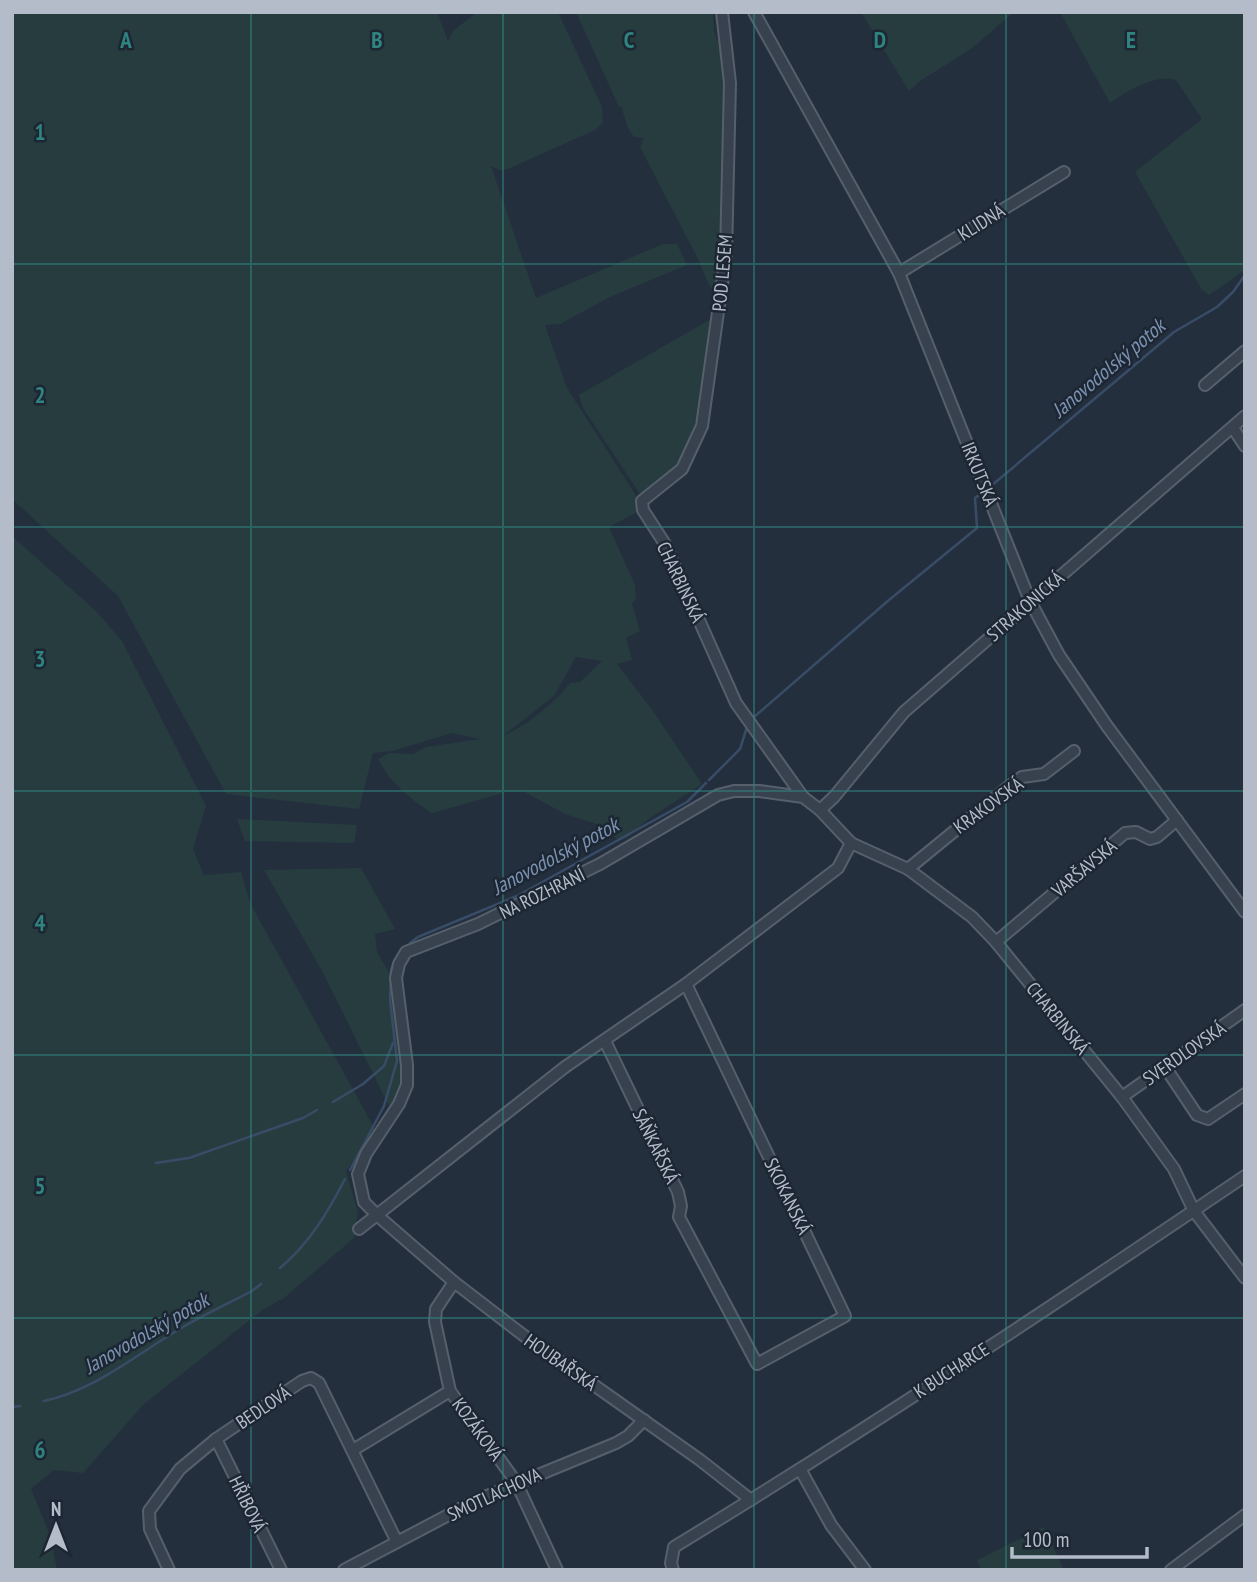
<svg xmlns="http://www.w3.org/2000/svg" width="1257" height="1582" font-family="'PT Sans Narrow',sans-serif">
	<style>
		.green { fill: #263c3f; fill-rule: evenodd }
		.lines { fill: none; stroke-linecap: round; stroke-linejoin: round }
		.stream { stroke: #394c67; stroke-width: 2.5 }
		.minor-casing { stroke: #565f6c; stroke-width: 14 }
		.minor { stroke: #38414e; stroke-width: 10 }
		.grid { fill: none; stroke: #308480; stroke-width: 2; stroke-opacity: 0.55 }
		.labels { text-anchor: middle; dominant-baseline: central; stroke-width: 5; stroke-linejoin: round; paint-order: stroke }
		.street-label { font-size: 19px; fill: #b4bcc9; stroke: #1d2633 }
		.water-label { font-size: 21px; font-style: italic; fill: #7c92b1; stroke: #1d2633 }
		.grid-label { font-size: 23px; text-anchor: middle; font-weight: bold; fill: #308480; stroke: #1d2633; stroke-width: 5; stroke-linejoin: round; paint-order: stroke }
	</style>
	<rect width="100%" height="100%" fill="#242f3e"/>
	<g class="green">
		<path d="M12 12H437L448 41 453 31 477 12H558L602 107 603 122 595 130 508 169 499 170 491 166 536 298 663 244H677L687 265 610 297 560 324 545 325 567 388 637 497 639 511 609 527 635 585 636 599 632 604 640 631 626 638 632 660 617 664 653 711 702 784 647 820 627 838 619 840 597 824 565 814 523 791 507 792 432 813C410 799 390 783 378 759L389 753 413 754 426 747 480 739 452 733 392 751 373 753 359 809 226 794 118 596 12 499ZM576 657 602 661 580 682 570 683C552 705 529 724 503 736L554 696Z"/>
		<polygon points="576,12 713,12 714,31 719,45 721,45 728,102 722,184 725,251 717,294 710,287 698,259 640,147 644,138 634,137 628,128 621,106 619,107"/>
		<polygon points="861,12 1014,12 972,48 920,81 909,91"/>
		<path d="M1060 12H1245V270L1209 295 1202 290 1135 172 1202 119 1176 80C1155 74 1127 91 1110 103Z"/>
		<path d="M711 319C706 368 703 426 675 468 667 479 652 489 642 497L583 408 579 395Z"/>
		<polygon points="12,536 96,611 122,641 206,806 193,849 204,875 241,872 250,903 376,1131 346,1171 358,1212 354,1238 284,1298 264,1309 144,1404 83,1473 54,1470 31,1489 51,1537 57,1570 12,1570"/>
		<polygon points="237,819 357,825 354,843 245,841"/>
		<polygon points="361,868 395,929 375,934 377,952 392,978 402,1049 403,1078 398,1099 389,1106 321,969 264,870"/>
		<polygon points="1044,1527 1064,1570 982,1570 977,1560"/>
	</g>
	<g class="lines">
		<g class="stream">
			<polyline points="991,486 1174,332 1217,307 1233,292 1245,275"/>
			<polyline points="753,718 889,600 977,528 975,498 982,493"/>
			<polyline points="709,780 740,749 747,727"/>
			<polyline points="410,943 418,937 517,896 687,802 706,783"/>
			<polyline points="333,1102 363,1084 384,1066 393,1043"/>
			<polyline points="156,1163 189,1158 303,1118 317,1110"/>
			<polyline points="350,1170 384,1106 397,1061 390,1000 391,970 395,959"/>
			<path d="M280 1268C309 1244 328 1212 345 1179"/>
			<path d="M44 1401C96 1390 138 1353 183 1327 205 1314 229 1303 252 1291L261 1284"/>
			<polyline points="12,1407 20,1406"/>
		</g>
		<defs>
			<g id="minor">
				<polyline points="722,12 730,83 726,255 702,426 682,469 642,501 643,510 665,544 736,703 803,797"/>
				<polyline points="754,12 899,273 1030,601 1059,655 1107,726 1245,912"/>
				<polyline points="899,273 1064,172"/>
				<polyline points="1205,385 1245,351"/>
				<polyline points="1233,428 1245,446"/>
				<polyline points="820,810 834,797 904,712 1245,416"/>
				<polyline points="908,869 1007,788 1022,777 1044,774 1074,751"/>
				<polyline points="996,942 1125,833 1136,832 1150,839 1157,837 1177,820"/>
				<polyline points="605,1041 678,1192 681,1206 679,1217 757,1364 845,1316 686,984"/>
				<polyline points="1165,1067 1197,1115 1208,1119 1245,1094"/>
				<polyline points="1122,1097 1245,1010"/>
				<polyline points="359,1229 565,1067 686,984 838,868 851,843"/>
				<polyline points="454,1282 436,1309 435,1322 450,1391 516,1482 557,1570"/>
				<polyline points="216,1439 281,1570"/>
				<polyline points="353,1450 450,1391"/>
				<polyline points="800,1469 831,1525 865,1570"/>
				<polyline points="751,1500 700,1460 523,1335 454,1282 378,1216 364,1202 358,1174 366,1154 399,1104 407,1085 407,1065 396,978 399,964 406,952 478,924 600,864 718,795 734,791 759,791 803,797 820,810 851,843 908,869 972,917 996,942 1122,1097 1174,1169 1194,1211 1245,1278"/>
				<polyline points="169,1570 150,1529 149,1511 180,1469 216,1439 302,1381 311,1378 319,1383 397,1542"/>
				<polyline points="344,1570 475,1501 616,1443 628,1436 644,1420"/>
				<path d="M673 1570 671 1563 674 1547C868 1429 1057 1303 1245 1176"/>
				<polyline points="1171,1570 1245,1515"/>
			</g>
		</defs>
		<use href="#minor" class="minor-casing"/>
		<use href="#minor" class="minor"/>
	</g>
	<path class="grid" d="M251 12V1570M503 12V1570M754 12V1570M1006 12V1570M12 264H1245M12 527H1245M12 791H1245M12 1055H1245M12 1318H1245"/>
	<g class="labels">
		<g class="street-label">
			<text transform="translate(981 222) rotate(-32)">KLIDNÁ</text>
			<text transform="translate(722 273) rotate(-85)">POD LESEM</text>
			<text transform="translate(980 474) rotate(68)">IRKUTSKÁ</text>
			<text transform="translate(681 582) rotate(65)">CHARBINSKÁ</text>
			<text transform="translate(1025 606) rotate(-41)">STRAKONICKÁ</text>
			<text transform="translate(988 805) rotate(-36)">KRAKOVSKÁ</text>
			<text transform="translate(1084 868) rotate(-40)">VARŠAVSKÁ</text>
			<text transform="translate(542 893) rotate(-26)">NA ROZHRANÍ</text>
			<text transform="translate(1058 1018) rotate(51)">CHARBINSKÁ</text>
			<text transform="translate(1184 1053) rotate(-35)">SVERDLOVSKÁ</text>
			<text transform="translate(656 1146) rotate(64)">SÁŇKAŘSKÁ</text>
			<text transform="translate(788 1196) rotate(64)">SKOKANSKÁ</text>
			<text transform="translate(561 1362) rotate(35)">HOUBAŘSKÁ</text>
			<text transform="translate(951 1370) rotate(-33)">K BUCHARCE</text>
			<text transform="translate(263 1407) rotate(-34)">BEDLOVÁ</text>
			<text transform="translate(478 1429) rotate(54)">KOZÁKOVÁ</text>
			<text transform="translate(494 1494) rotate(-25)">SMOTLACHOVA</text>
			<text transform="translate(248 1504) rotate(64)">HŘIBOVÁ</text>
		</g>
		<g class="water-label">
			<text transform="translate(1108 368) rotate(-40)">Janovodolský potok</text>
			<text transform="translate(555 856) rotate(-28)">Janovodolský potok</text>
			<text transform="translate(146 1333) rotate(-30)">Janovodolský potok</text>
		</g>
	</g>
	<g class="grid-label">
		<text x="126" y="48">A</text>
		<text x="377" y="48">B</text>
		<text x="629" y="48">C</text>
		<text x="880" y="48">D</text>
		<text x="1131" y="48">E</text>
		<text x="40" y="140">1</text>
		<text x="40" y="403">2</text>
		<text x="40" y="667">3</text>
		<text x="40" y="931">4</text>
		<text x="40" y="1194">5</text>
		<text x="40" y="1458">6</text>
	</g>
	<rect width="1257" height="1582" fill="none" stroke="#b4bcc9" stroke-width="28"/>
	<g transform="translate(56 1526)" stroke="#1d2633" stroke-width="5" paint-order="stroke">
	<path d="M0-5L12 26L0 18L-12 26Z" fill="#b4bcc9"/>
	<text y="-10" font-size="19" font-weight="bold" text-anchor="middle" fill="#b4bcc9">N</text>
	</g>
	<path d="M1012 1547v10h135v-10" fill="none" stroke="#b4bcc9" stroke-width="3.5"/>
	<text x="1023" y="1547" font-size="21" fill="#b4bcc9" stroke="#1d2633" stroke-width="5" paint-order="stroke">100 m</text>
</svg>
